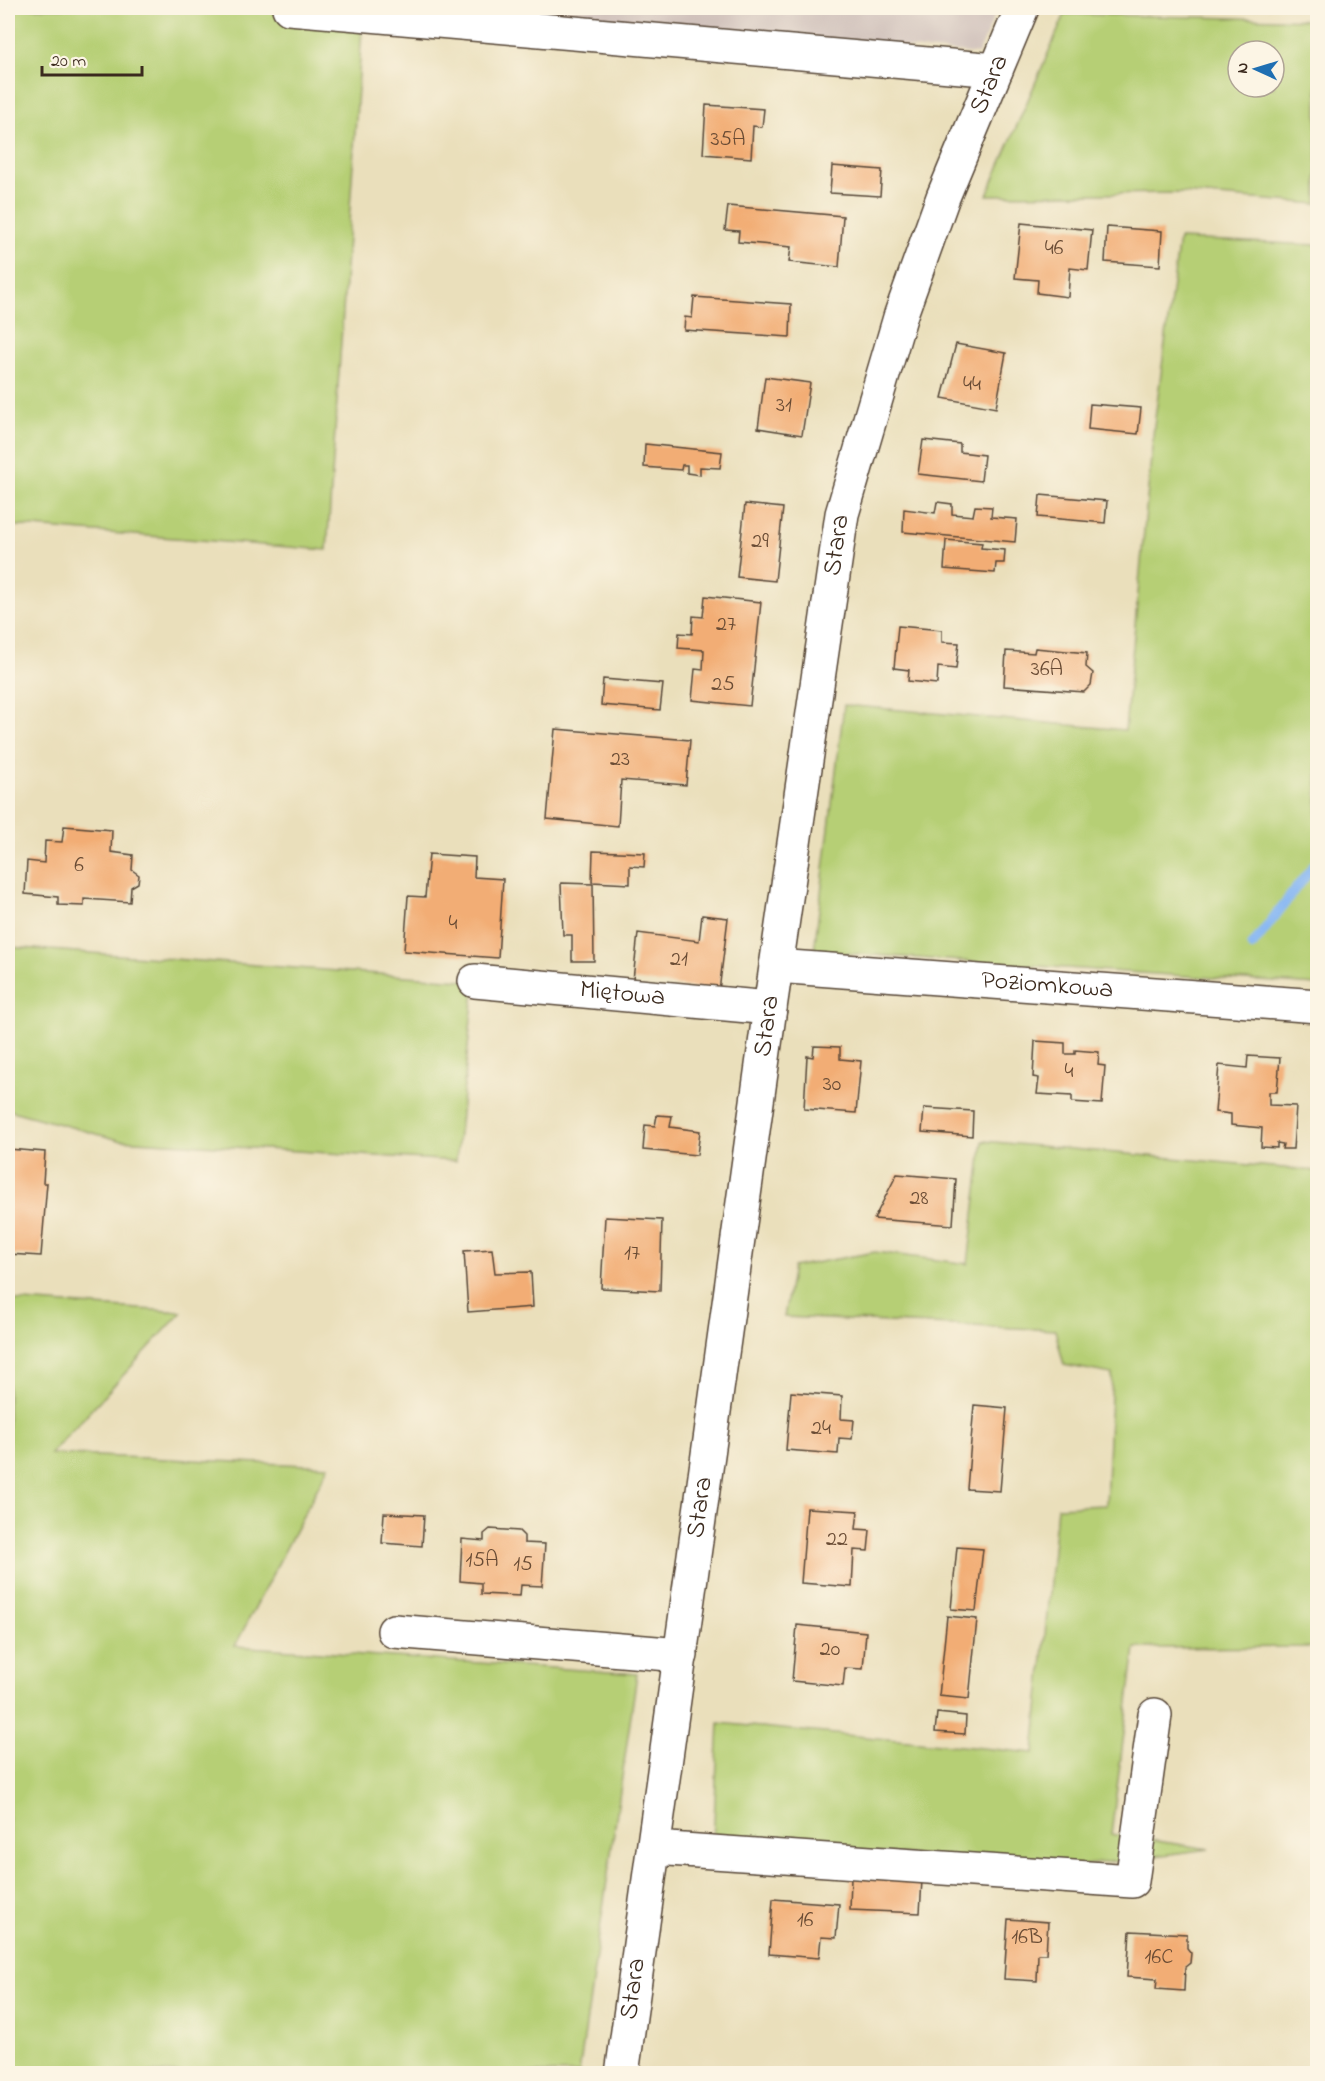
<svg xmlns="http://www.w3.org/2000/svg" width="1325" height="2081" font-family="'Indie Flower',sans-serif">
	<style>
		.industrial { fill: #cfc0ba }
		.green { fill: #b6cf74; stroke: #787c49; stroke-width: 1.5; fill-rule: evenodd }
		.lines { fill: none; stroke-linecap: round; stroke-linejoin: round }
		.stream { stroke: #87b7f3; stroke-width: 10 }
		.building { fill: #f2ad74 }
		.minor-casing { stroke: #554536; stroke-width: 36 }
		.minor { stroke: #fff; stroke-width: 33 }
		.labels { text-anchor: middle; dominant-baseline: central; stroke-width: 4.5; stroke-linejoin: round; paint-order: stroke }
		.number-label { font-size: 22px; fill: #694b34 }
		.street-label { font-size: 26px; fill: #3b2a1e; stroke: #fcf5e5 }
	</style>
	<rect width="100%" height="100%" fill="#fcf5e5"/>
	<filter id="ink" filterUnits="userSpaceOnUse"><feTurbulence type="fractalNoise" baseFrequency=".0167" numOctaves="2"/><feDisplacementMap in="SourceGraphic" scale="12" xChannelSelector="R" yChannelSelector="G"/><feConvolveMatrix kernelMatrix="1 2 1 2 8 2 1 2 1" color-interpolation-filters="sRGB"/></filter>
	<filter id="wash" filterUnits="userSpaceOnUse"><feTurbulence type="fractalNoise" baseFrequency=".008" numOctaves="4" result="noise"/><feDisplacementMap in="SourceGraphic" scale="24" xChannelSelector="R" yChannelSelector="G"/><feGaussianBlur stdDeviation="1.35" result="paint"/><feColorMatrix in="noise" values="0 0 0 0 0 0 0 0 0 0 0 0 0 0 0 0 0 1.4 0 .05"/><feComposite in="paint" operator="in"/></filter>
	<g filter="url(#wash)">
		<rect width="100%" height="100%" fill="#eadfbb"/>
		<polygon class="industrial" points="452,8 998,8 978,54"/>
		<g class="green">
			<polygon points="8,8 340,8 363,14 327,550 8,525"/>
			<path d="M1065 14 1317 20V204L1181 193 987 195ZM1238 51H1274V87H1238Z"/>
			<polygon points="1179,239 1317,245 1317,985 814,951 844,705 1125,730 1154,426"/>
			<polygon points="8,947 475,981 456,1161 119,1140 8,1110"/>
			<polygon points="983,1141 1317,1171 1317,1647 1135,1648 1111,1834 1209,1849 1069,1867 713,1841 719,1723 1034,1753 1057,1507 1106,1505 1112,1374 1064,1365 1055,1330 784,1317 793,1267 875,1252 968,1264"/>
			<polygon points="8,1300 182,1312 50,1454 329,1466 235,1646 637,1674 579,2073 8,2073"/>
		</g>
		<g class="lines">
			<polyline class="stream" points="1252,946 1318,860"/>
		</g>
		<g id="blocks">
			<g class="building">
				<polygon points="706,105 764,109 762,127 753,126 751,158 703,154"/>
				<polygon points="832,166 882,170 880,196 830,193"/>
				<polygon points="728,206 843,216 839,267 789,262 791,247 738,242 739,231 725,230"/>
				<polygon points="1021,223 1092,230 1088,270 1070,268 1068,297 1037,293 1038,280 1015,278"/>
				<polygon points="1107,227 1162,231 1160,266 1105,262"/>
				<polygon points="694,297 791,304 790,337 684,330 685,317 692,318"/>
				<polygon points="956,344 1006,353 996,408 942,398"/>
				<polygon points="765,377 810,383 802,435 758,428"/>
				<polygon points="1090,404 1141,408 1138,434 1088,429"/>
				<polygon points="923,440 960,444 960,452 984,455 981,481 918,474"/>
				<polygon points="645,444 722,452 720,468 700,467 700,475 687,473 687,465 682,465 681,470 644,467"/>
				<polygon points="1040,495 1107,501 1105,523 1038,517"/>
				<polygon points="937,502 952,504 952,514 973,516 975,506 992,507 991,517 1017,519 1015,542 903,532 904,509 935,513"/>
				<polygon points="745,504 783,508 775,581 737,577"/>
				<polygon points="946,540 982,543 981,548 1005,550 1004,563 996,563 995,573 944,569"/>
				<polygon points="705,596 761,602 750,706 692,700 695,669 703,670 704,650 678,648 679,633 692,634 693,616 703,617"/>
				<polygon points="898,626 942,630 942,642 959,643 956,669 938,667 937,684 908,681 909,670 894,668"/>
				<polygon points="1035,648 1087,653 1086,667 1093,673 1091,685 1084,692 1004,686 1006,651 1034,653"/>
				<polygon points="603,679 663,684 660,710 601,705"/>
				<polygon points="555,729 690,740 686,785 621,780 618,826 547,819"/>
				<polygon points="64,826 112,830 111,852 133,855 132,870 139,875 138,883 131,887 130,902 84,899 84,906 58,905 58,897 25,894 27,861 44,863 45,841 62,842"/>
				<polygon points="593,851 645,853 644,867 630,866 630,884 592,882"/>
				<polygon points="429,854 475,857 474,877 503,879 498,958 404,951 408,896 425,897"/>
				<polygon points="561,883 593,884 594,961 572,961 572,935 563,935"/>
				<polygon points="702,915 728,918 719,991 633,980 638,933 699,941"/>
				<polygon points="1035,1041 1065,1043 1065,1054 1075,1054 1075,1050 1099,1052 1098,1065 1105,1066 1102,1104 1072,1102 1072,1096 1037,1094 1039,1078 1033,1077"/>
				<polygon points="814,1046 840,1047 840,1059 861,1061 856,1113 804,1109 807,1056 813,1057"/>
				<polygon points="1248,1056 1280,1058 1277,1092 1269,1092 1269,1105 1296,1106 1293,1149 1282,1149 1283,1144 1277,1143 1277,1148 1261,1147 1262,1128 1231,1125 1231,1114 1215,1112 1219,1065 1247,1068"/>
				<polygon points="924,1108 973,1111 972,1136 922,1132"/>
				<polygon points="657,1115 672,1116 670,1127 700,1131 697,1155 643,1150 645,1125 655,1126"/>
				<polygon points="8,1149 45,1152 43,1183 47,1183 41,1256 8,1254"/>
				<polygon points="897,1174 956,1179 953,1225 874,1219"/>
				<polygon points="605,1217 662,1220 660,1291 601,1288"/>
				<polygon points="492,1249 495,1273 531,1272 533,1307 468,1312 464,1251"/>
				<polygon points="791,1392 842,1396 841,1419 854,1420 852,1439 839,1438 838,1454 786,1450"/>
				<polygon points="974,1405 1007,1408 1000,1491 967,1489"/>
				<polygon points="807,1508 858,1511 856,1529 870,1530 868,1551 854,1550 852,1587 801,1583"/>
				<polygon points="384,1513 424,1515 422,1546 382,1543"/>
				<polygon points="490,1529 519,1531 524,1536 524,1543 545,1544 542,1586 521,1585 520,1596 481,1594 481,1583 460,1581 462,1539 484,1541 484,1534"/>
				<polygon points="957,1547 983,1549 976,1611 951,1609"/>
				<polygon points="947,1616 977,1619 969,1699 939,1696"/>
				<polygon points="797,1625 866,1632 863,1669 845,1668 843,1686 792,1681"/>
				<polygon points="937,1713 966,1716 965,1734 935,1732"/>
				<polygon points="851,1877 922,1880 920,1913 850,1910"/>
				<polygon points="773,1899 839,1904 836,1938 821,1937 819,1958 769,1954"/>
				<polygon points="1008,1919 1048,1922 1046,1954 1038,1954 1037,1981 1004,1979"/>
				<polygon points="1130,1931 1187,1934 1187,1948 1191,1953 1190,1963 1185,1967 1184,1991 1156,1989 1157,1979 1127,1977"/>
			</g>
		</g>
	</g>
	<g filter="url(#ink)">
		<use href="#blocks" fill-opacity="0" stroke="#554536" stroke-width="1.5"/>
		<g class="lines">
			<defs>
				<g id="minor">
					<polyline points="289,8 996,70"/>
					<path id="s1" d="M776 966 1318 1006"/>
					<path id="s2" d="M475 981 770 1008"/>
					<polyline points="394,1631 681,1655"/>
					<polyline points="654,1848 1132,1881 1155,1715"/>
					<path id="s3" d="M622 2074 770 1008 842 514 901 314 943 197 1022 8"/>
				</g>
			</defs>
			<use href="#minor" class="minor-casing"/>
			<use href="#minor" class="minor"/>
		</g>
	</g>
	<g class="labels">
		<g class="number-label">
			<text x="728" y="140">35A</text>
			<text x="1054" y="249">46</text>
			<text x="972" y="385">44</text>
			<text x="784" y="406">31</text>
			<text x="760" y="542">29</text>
			<text x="726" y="625">27</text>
			<text x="1047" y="670">36A</text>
			<text x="723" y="685">25</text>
			<text x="620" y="760">23</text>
			<text x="79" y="866">6</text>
			<text x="453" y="924">4</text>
			<text x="679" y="960">21</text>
			<text x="1069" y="1072">4</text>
			<text x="832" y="1085">30</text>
			<text x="919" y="1199">28</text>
			<text x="632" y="1254">17</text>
			<text x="821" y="1429">24</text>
			<text x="837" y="1540">22</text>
			<text x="482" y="1561">15A</text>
			<text x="523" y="1565">15</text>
			<text x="830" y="1650">20</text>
			<text x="805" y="1921">16</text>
			<text x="1027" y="1938">16B</text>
			<text x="1159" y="1958">16C</text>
		</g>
		<g class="street-label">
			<text stroke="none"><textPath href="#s3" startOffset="2030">Stara</textPath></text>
			<text stroke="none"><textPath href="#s3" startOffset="1544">Stara</textPath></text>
			<text stroke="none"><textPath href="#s1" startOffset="272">Poziomkowa</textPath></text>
			<text stroke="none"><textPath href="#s2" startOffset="148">Miętowa</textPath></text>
			<text stroke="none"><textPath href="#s3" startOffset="1058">Stara</textPath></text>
			<text stroke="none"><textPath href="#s3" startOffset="572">Stara</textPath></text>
			<text stroke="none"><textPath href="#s3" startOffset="86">Stara</textPath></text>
		</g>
	</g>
	<rect width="1325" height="2081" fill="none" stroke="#fcf5e5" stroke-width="30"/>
	<g transform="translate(1256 69) rotate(274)"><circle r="28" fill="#fcf5e5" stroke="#afa495" stroke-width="1.5"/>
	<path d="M0-4.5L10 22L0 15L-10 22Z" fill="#1f6fb2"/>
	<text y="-9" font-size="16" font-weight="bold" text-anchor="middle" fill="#3b2a1e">N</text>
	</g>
	<path d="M42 66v9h100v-9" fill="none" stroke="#3b2a1e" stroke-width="3"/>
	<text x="51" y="66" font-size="18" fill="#3b2a1e" stroke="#fcf5e5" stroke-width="4.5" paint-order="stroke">20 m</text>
</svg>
